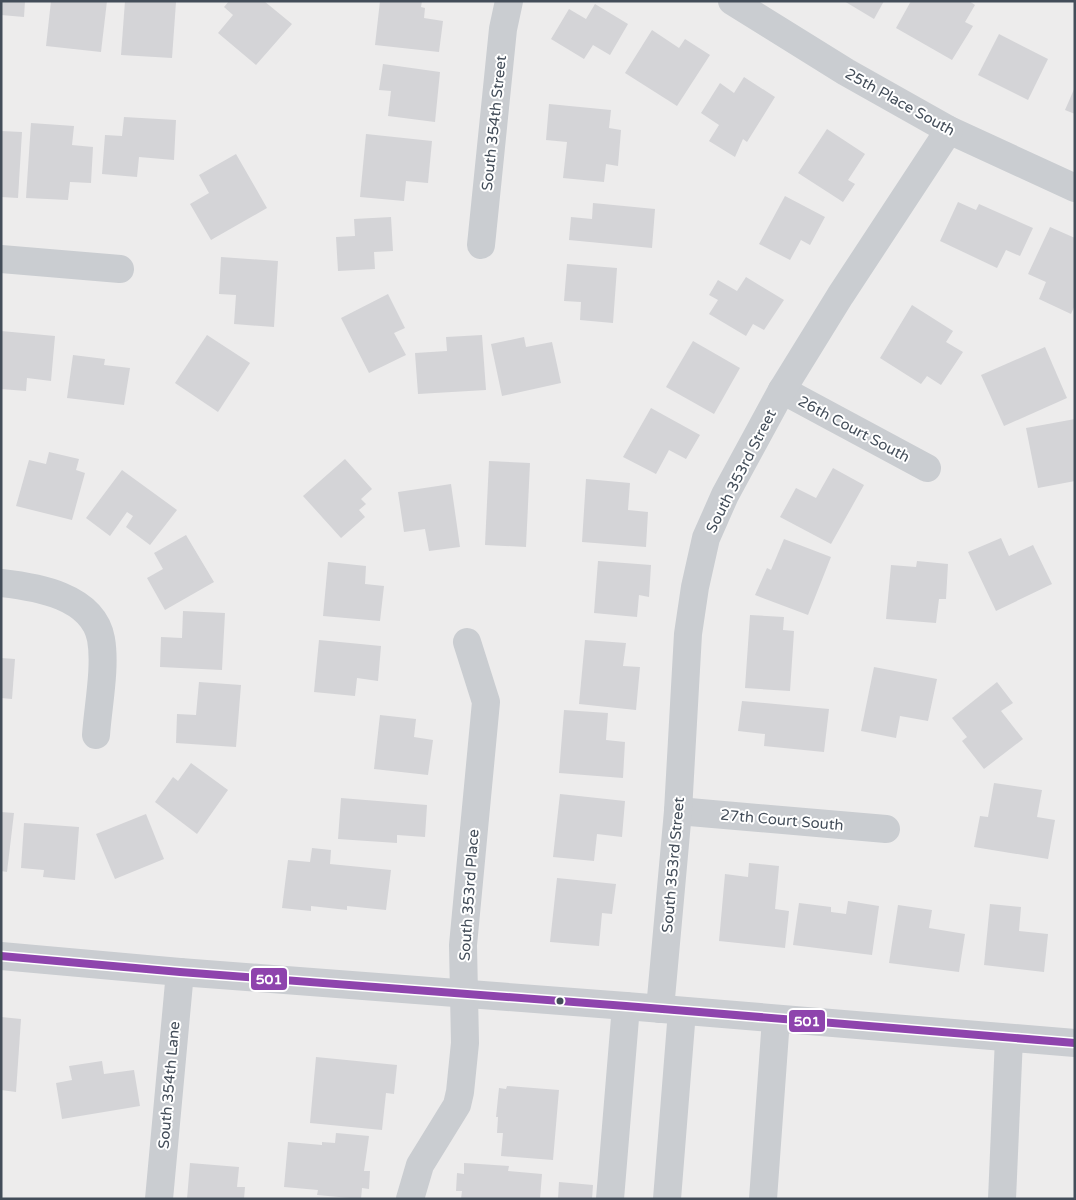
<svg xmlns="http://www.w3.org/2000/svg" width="1076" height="1200" font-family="'Varela Round',sans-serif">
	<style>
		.building { fill: #d4d4d7 }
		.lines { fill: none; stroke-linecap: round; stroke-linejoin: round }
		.minor { stroke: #cacdd1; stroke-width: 28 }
		.bus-1-casing { stroke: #fff; stroke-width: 11 }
		.bus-1 { stroke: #8e44ad; stroke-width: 8 }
		.bus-dot { fill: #434d59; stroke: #fff; stroke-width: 2 }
		.labels { text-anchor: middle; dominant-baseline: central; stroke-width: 4; stroke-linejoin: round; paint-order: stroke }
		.street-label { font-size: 15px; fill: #434d59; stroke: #fff }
		.line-badge { stroke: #fff; stroke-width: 2 }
		.badge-label { font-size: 14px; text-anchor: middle; font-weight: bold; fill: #fff }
	</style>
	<rect width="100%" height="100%" fill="#edecec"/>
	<g class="building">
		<polygon points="1,1 25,1 24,17 1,15"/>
		<polygon points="51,1 107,1 101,52 46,46"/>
		<polygon points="125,1 176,2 172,58 121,55"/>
		<polygon points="229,1 264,1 292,24 256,65 218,33 233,15 224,7"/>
		<polygon points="380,1 422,1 421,7 425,8 424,18 443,21 439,52 375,45"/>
		<polygon points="844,1 884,1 874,19"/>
		<polygon points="911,1 969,1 975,5 965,22 973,26 952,60 896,28"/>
		<polygon points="595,4 628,24 610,55 593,45 584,59 551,39 569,9 586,19"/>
		<polygon points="652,30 679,48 685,39 710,55 677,106 625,73"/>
		<polygon points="999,34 1048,59 1028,100 978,75"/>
		<polygon points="383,64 440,72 435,122 388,116 391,91 379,90"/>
		<polygon points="744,77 775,97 747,142 743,139 735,157 709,141 719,125 701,113 720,83 734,93"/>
		<polygon points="1075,87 1075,114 1065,110"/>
		<polygon points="549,104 611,110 609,128 621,130 618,166 606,164 604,182 563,178 567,142 546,140"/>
		<polygon points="124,117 176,120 174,160 139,157 137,177 102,174 105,135 122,136"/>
		<polygon points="31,123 74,126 72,145 93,147 91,183 70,182 68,200 26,198"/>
		<polygon points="827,129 865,154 848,180 855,184 843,202 798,173"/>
		<polygon points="1,131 22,132 18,198 1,197"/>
		<polygon points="366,134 432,141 428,183 406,181 404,201 360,197"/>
		<polygon points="236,154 267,208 211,240 190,204 209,193 199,175"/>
		<polygon points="785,196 825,217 810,245 801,240 790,260 759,244"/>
		<polygon points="958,202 976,210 979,204 1033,228 1020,256 1006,250 997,268 940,241"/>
		<polygon points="593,203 655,209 652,248 569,240 571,217 592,219"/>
		<polygon points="391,217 393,251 374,252 375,269 338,271 336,237 355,236 354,219"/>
		<polygon points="1050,227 1075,238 1075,305 1071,314 1039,299 1046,282 1028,274"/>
		<polygon points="221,257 278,261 274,327 234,324 236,295 219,294"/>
		<polygon points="567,264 617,268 613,323 580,320 581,302 564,301"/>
		<polygon points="746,277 784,300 764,330 753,324 746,336 709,314 718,300 709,295 718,280 737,291"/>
		<polygon points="388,294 405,328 394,333 406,355 369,373 341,318"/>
		<polygon points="912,305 953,331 946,342 963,352 941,385 927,376 921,384 880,358"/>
		<polygon points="1,331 55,336 51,381 27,378 26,391 1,389"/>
		<polygon points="207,335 250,363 218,412 175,383"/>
		<polygon points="482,335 486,390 418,394 415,353 447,351 446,337"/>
		<polygon points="524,337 526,347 552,342 561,383 502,396 491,344"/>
		<polygon points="693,341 740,368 714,414 666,387"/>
		<polygon points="1045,347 1067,398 1004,426 981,375"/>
		<polygon points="73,355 105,359 104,365 130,368 124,405 67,398"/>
		<polygon points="651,408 700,435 686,459 669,450 656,474 623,457"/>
		<polygon points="1075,419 1075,481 1038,488 1026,428"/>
		<polygon points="49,452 79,459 76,470 85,473 72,520 16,506 29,460 46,464"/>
		<polygon points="345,459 372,489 361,499 366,504 359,510 365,517 341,538 303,496"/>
		<polygon points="489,461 530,463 526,547 485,545"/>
		<polygon points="833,468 864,485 831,544 780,517 796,488 816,498"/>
		<polygon points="122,470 177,510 150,545 126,527 133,516 127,512 110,536 86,518"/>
		<polygon points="586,479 630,483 628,510 648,512 646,547 582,542"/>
		<polygon points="451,484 460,547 429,551 425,529 404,532 398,492"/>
		<polygon points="186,535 214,582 165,610 147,578 163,569 154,553"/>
		<polygon points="1001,538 1009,556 1033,545 1052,584 996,611 968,552"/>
		<polygon points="784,539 831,557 808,615 755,595 767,568 771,570"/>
		<polygon points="598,561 651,565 649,597 639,595 637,617 594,613"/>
		<polygon points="917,561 948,564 946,599 939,599 936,623 886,619 891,565 916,567"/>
		<polygon points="328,562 366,566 365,584 384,586 380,621 323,616"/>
		<polygon points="183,611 225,613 222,670 160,667 161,637 182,638"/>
		<polygon points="750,615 784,617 783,630 794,631 790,691 745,688"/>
		<polygon points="319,640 381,646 378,681 357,678 355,696 314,692"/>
		<polygon points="585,640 626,643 623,666 640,667 636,710 579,704"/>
		<polygon points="1,658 15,659 12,699 1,698"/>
		<polygon points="874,667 937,679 928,721 900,716 896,738 861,731"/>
		<polygon points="199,682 241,685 236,747 176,743 177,714 196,715"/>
		<polygon points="997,682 1013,703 1001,711 1023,739 984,769 962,741 967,737 952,718"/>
		<polygon points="742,701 829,709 824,752 764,746 765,734 738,731"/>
		<polygon points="564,710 608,713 606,740 625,742 623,778 559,773"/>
		<polygon points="380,715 416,719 414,737 433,740 428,775 374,769"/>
		<polygon points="191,763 228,790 197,834 155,802 173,777 178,781"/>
		<polygon points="994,783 1042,790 1037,817 1055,820 1048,859 974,847 980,816 988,817"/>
		<polygon points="560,794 625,801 622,837 597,834 594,861 553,857"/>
		<polygon points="341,798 427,805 425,837 397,835 397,843 338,839"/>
		<polygon points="1,812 14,813 7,872 1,871"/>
		<polygon points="146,814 164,859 115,879 96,834"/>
		<polygon points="24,823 79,827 75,880 43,877 44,870 21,868"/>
		<polygon points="312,848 331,850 330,864 391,870 386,910 347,906 347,910 311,906 311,911 282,908 288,860 310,862"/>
		<polygon points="749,863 779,866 775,909 789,911 785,948 719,941 725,874 748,877"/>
		<polygon points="557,878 616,884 612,914 602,913 599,946 550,942"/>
		<polygon points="848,901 879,906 872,955 793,945 799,903 831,907 831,912 846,914"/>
		<polygon points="990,904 1021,907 1019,931 1048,934 1044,972 984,965"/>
		<polygon points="898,905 932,910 929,928 965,934 959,972 889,963"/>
		<polygon points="1,1017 21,1019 16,1092 1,1090"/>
		<polygon points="316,1057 397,1065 394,1094 386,1093 382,1130 310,1123"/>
		<polygon points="102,1061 104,1074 134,1070 140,1106 62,1119 56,1083 72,1080 69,1066"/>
		<polygon points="507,1086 559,1090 553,1160 501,1156 503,1133 497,1133 498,1117 496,1117 499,1088 506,1089"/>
		<polygon points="336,1133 369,1136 364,1171 370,1171 369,1189 362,1188 361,1199 317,1195 318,1190 284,1187 288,1142 322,1145 322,1142 335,1143"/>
		<polygon points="190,1163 239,1167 237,1187 245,1187 244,1199 187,1199"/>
		<polygon points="464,1163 509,1166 508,1171 542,1174 540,1199 461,1199 462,1191 456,1191 457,1173 464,1174"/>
		<polygon points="559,1182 593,1185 592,1199 558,1199"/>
	</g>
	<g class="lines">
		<g class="minor">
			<polyline points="732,1 846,72 949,130 1075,188"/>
			<polyline points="481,245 503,29 509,1"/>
			<polyline points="1,259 120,269"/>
			<polyline points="782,390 927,468"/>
			<path d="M1 583C37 587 93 596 101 639 106 667 98 706 96 735"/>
			<polyline points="678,811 886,829"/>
			<polyline points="1,956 180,972 626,1006 1075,1043"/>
			<polyline points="660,1009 678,811 688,634 695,587 706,538 725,495 782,390 840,296 949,130"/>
			<polyline points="159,1199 180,972"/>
			<polyline points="410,1199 420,1165 457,1105 460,1092 465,1043 463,945 486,702 467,642"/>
			<polyline points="610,1199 626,1006"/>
			<polyline points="667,1199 682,1011"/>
			<polyline points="763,1199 776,1019"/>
			<polyline points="1002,1199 1009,1038"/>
		</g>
		<defs>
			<polyline id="bus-1" points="1,956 180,972 626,1006 1075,1043"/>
		</defs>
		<use href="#bus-1" class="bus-1-casing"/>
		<use href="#bus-1" class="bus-1"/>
	</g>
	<circle class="bus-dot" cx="560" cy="1001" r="4.5"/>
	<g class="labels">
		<g class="street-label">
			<text transform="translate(900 102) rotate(29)">25th Place South</text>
			<text transform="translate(494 123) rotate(-84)">South 354th Street</text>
			<text transform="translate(854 429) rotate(28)">26th Court South</text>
			<text transform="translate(741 471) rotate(-63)">South 353rd Street</text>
			<text transform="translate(782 820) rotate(5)">27th Court South</text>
			<text transform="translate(673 865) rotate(-85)">South 353rd Street</text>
			<text transform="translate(469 895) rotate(-86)">South 353rd Place</text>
			<text transform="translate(169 1085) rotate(-85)">South 354th Lane</text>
		</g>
	</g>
	<g class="line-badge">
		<rect x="250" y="967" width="38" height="24" rx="5" fill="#8e44ad"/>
		<rect x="788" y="1009" width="38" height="24" rx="5" fill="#8e44ad"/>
	</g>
	<g class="badge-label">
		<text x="269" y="984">501</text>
		<text x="807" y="1026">501</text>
	</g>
	<rect width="1076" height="1200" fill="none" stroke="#434d59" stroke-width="5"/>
</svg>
